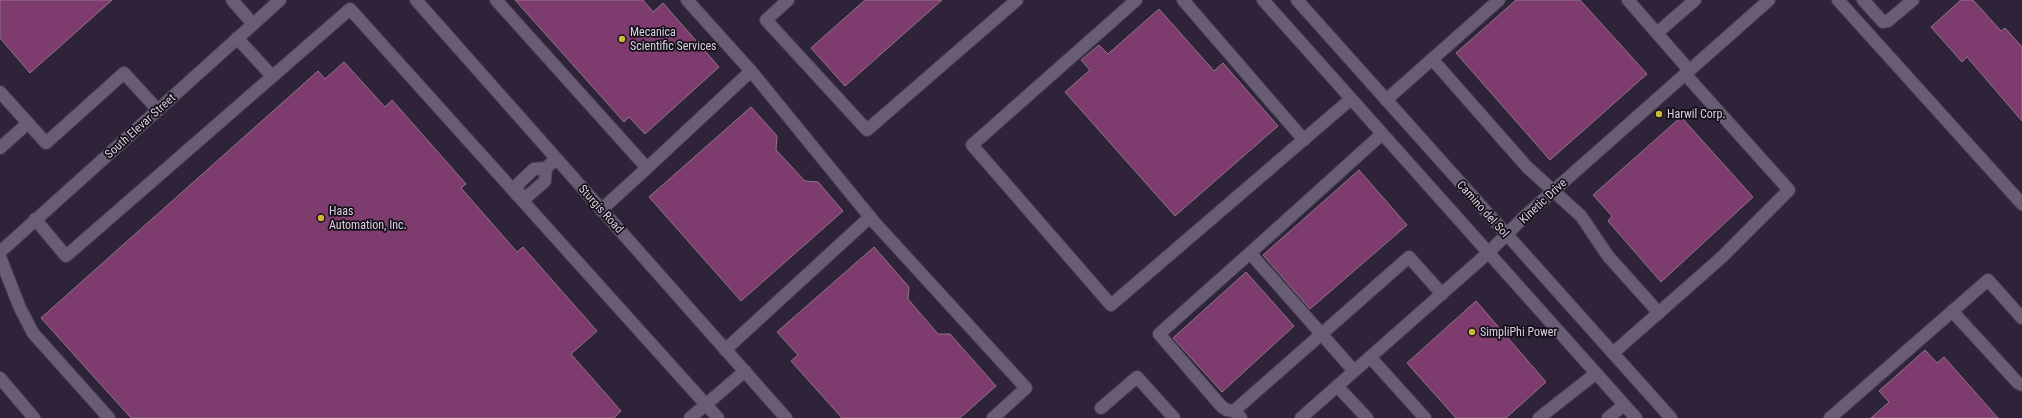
<svg xmlns="http://www.w3.org/2000/svg" width="2022" height="418" font-family="'Roboto Condensed',sans-serif">
	<style>
		.building { fill: #7e3b6d; stroke: #917688 }
		.lines { fill: none; stroke-linecap: round; stroke-linejoin: round }
		.minor-casing { stroke: #493f52; stroke-width: 14 }
		.minor { stroke: #695c75; stroke-width: 12 }
		.poi-dot { fill: #cbba39; stroke: #140f19; stroke-width: 1.5 }
		.labels { text-anchor: middle; dominant-baseline: central; stroke-width: 3.5; stroke-linejoin: round; paint-order: stroke }
		.poi-label { font-size: 12px; fill: #d9d2e0; stroke: #140f19; text-anchor: start }
		.street-label { font-size: 12px; fill: #d9d2e0; stroke: #140f19 }
	</style>
	<rect width="100%" height="100%" fill="#2e2339"/>
	<g class="building">
		<polygon points="0,0 112,0 30,73 0,38"/>
		<polygon points="515,0 643,0 653,12 663,3 719,67 645,134 629,117 624,122"/>
		<polygon points="865,0 942,0 845,86 811,48"/>
		<polygon points="1516,0 1580,0 1647,74 1550,160 1456,53"/>
		<polygon points="1961,0 1973,0 2001,31 2005,28 2022,47 2022,121 1967,57 1962,62 1931,27"/>
		<polygon points="1159,9 1214,71 1223,63 1278,126 1175,216 1065,92 1090,70 1081,60 1099,45 1108,54"/>
		<polygon points="344,62 385,107 392,100 466,184 461,188 517,252 523,247 597,331 571,354 621,411 614,418 131,418 41,318 318,71 325,79"/>
		<polygon points="751,107 777,136 776,150 805,181 818,182 843,211 741,301 649,197"/>
		<polygon points="1681,117 1753,197 1661,282 1608,221 1612,216 1593,195"/>
		<polygon points="1359,170 1407,225 1310,309 1263,255"/>
		<polygon points="874,247 909,287 908,299 938,334 950,334 996,386 960,418 842,418 791,361 798,355 777,332"/>
		<polygon points="1246,272 1294,326 1222,392 1173,338"/>
		<polygon points="1476,301 1546,382 1506,418 1456,418 1407,363"/>
		<polygon points="1925,350 1937,363 1944,357 1998,418 1871,418 1889,402 1879,391"/>
	</g>
	<g class="lines">
		<defs>
			<g id="minor">
				<polyline points="232,0 253,24"/>
				<polyline points="416,0 786,418"/>
				<polyline points="496,0 647,168 751,71 875,223 1026,388 993,418"/>
				<polyline points="687,0 751,71"/>
				<polyline points="788,0 766,20 867,130 1017,0"/>
				<polyline points="1136,0 972,145 1111,305 1351,99"/>
				<polyline points="1183,0 1304,140"/>
				<polyline points="1263,0 1636,418"/>
				<polyline points="1297,0 1671,418"/>
				<polyline points="1628,0 1689,70"/>
				<polyline points="1838,0 2022,204"/>
				<polyline points="1863,0 1883,22 1888,21 1913,0"/>
				<polyline points="1657,33 1695,0"/>
				<polyline points="237,38 272,76"/>
				<polyline points="1432,59 1527,167 1581,216 1608,256 1659,313"/>
				<polyline points="0,92 46,143 124,73 158,110"/>
				<polyline points="1386,100 1499,0"/>
				<polyline points="0,148 28,123"/>
				<polyline points="546,168 545,181 528,196 517,195 518,184 534,169 546,168 556,159"/>
				<polyline points="601,210 647,168"/>
				<polyline points="35,219 66,256 350,9 718,418"/>
				<polyline points="0,252 280,0"/>
				<polyline points="0,257 20,308 33,333 109,418"/>
				<polyline points="1952,311 2018,383 2022,385"/>
				<polyline points="725,350 870,217"/>
				<polyline points="1613,353 1722,257 1789,190 1685,74"/>
				<polyline points="1370,357 1425,418"/>
				<polyline points="1354,371 1250,253 1382,134"/>
				<polyline points="0,378 34,418"/>
				<polyline points="1337,386 1367,418"/>
				<polyline points="1101,408 1137,377 1174,418"/>
				<polyline points="1234,411 1227,410 1222,407 1159,334 1250,253"/>
				<polyline points="690,418 745,371"/>
				<polyline points="1241,418 1234,411 1409,257 1442,294"/>
				<polyline points="1301,418 1488,253 1526,215 1769,0"/>
				<polyline points="1539,418 1595,374"/>
				<polyline points="1608,418 1624,405"/>
				<polyline points="1830,418 1988,280 2022,318"/>
			</g>
		</defs>
		<use href="#minor" class="minor-casing"/>
		<use href="#minor" class="minor"/>
	</g>
	<g class="poi-dot">
		<circle cx="622" cy="39" r="4"/>
		<circle cx="1659" cy="114" r="4"/>
		<circle cx="321" cy="218" r="4"/>
		<circle cx="1472" cy="332" r="4"/>
	</g>
	<g class="labels">
		<g class="poi-label">
			<text x="630" y="32">Mecanica<tspan x="630" dy="14">Scientific Services</tspan></text>
			<text x="1667" y="114">Harwil Corp.</text>
			<text x="329" y="211">Haas<tspan x="329" dy="14">Automation, Inc.</tspan></text>
			<text x="1480" y="332">SimpliPhi Power</text>
		</g>
		<g class="street-label">
			<text transform="translate(140 126) rotate(-42)">South Elevar Street</text>
			<text transform="translate(1543 201) rotate(-43)">Kinetic Drive</text>
			<text transform="translate(601 209) rotate(48)">Sturgis Road</text>
			<text transform="translate(1483 209) rotate(48)">Camino del Sol</text>
		</g>
	</g>
</svg>
